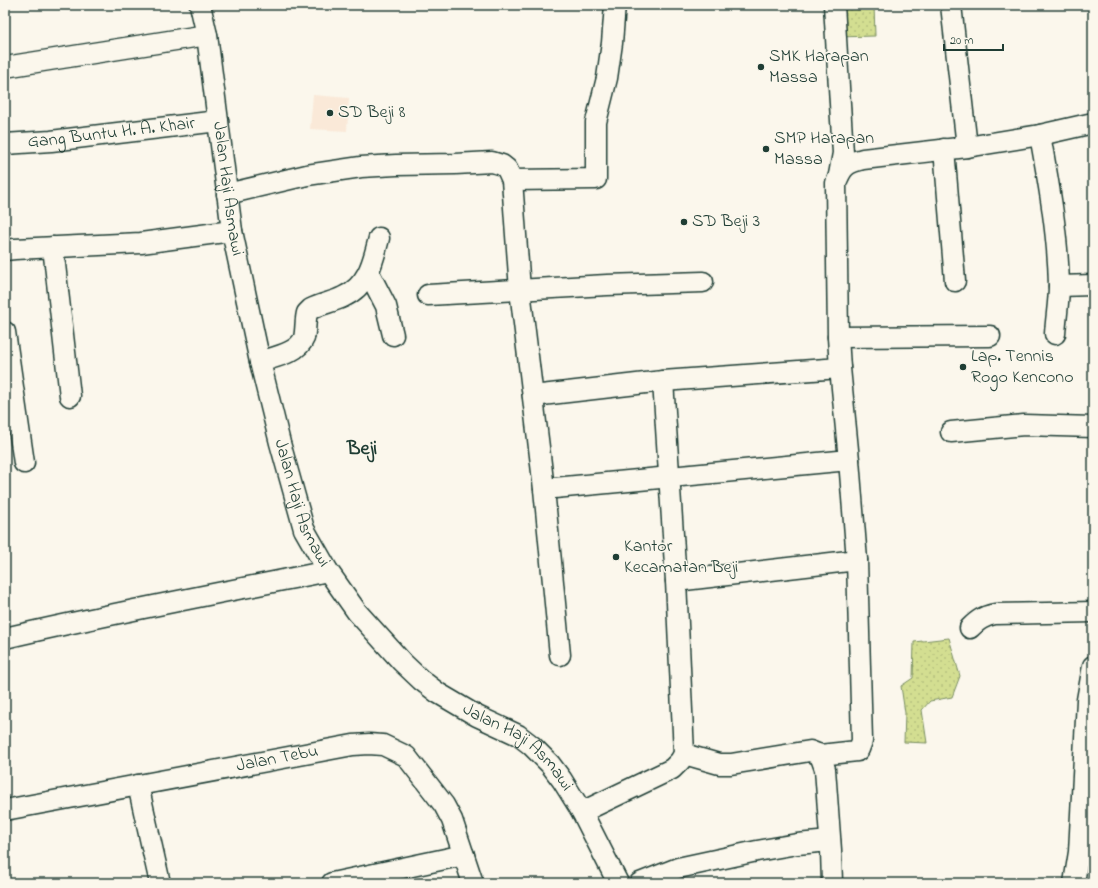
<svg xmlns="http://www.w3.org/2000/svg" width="1098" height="888" font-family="'Indie Flower',sans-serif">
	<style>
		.built { fill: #fae9d8 }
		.grass { fill: url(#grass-dots); stroke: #798e62 }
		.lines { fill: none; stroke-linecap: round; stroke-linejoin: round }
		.minor-casing { stroke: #1f3d34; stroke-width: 23 }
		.minor { stroke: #fbf7ec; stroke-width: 20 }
		.poi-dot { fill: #1f3d34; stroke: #fbf7ec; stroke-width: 1.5 }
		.labels { text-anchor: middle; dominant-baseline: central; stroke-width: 3; stroke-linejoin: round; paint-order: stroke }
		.poi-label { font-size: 18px; fill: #1f3d34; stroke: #fbf7ec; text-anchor: start }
		.street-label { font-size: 18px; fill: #1f3d34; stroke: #fbf7ec }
		.quarter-label { font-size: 20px; font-weight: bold; fill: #1f3d34; stroke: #fbf7ec }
	</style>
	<defs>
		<pattern id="grass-dots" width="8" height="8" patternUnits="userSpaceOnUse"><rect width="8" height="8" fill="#d3de91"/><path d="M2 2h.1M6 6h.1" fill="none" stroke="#b5bf7e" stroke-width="1.8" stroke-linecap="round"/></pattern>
	</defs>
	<rect width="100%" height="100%" fill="#fbf7ec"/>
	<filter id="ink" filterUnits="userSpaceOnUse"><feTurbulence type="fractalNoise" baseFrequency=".025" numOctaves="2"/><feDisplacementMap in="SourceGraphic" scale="8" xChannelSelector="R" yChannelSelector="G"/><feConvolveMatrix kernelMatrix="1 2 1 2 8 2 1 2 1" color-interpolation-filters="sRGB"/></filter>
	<g filter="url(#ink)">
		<polygon class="built" points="313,95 349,98 347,131 310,129"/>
		<g class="grass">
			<polygon points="837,5 874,5 875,36 837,37"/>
			<polygon points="949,638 960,676 952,697 930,701 922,710 927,743 904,742 905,713 901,686 913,678 914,642"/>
		</g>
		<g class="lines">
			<defs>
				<g id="minor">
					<path id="s1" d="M200 5 207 35 232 231 260 362 280 443 304 529 328 571 357 612 402 662 421 680 438 693 477 716 518 735 531 745 550 764 562 780 582 812 618 883"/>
					<polyline points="834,5 843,153 839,175"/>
					<polyline points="951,5 967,147"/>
					<polyline points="5,67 207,35"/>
					<path d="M1040 135C1049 185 1058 235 1059 285 1059 301 1056 318 1055 334"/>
					<path id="s2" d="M5 144 51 141 218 121"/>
					<polyline points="944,149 955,281"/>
					<polyline points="512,180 596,179 596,122 607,78 612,43 615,5"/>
					<polyline points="227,194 307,175 361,167 396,165 455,164 492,162 502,165 507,169 512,180 520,290 544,489 560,655"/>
					<polyline points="53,247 70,396"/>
					<polyline points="5,250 15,249 141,243 232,231"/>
					<polyline points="369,273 386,306 393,335"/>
					<polyline points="1059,286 1093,285"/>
					<polyline points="428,295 607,285 703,282"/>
					<polyline points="5,332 24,463"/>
					<polyline points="838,337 990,336"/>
					<path d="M260 362C274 357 298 353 304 338 306 330 305 320 307 313L311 309C321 304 333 302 343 297 368 286 373 262 379 238"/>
					<path d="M533 396 663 381 840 368 838 337 836 183C842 167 846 163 863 159L967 147 1040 135 1093 123"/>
					<polyline points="951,432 1024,425 1093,427"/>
					<polyline points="544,489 849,460"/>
					<polyline points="676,581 857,560"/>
					<path d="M970 628C978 620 984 616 995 614L1093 612"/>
					<path d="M5 638C112 613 220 593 328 571"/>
					<polyline points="684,754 719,764 731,764 810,751 820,755 857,751 859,749 862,741 857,560 849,460 840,368"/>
					<polyline points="820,755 825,769 831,850 832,883"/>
					<polyline points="138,785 160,883"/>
					<path id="s3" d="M5 810 353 745 369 744 383 745 406 756 444 805 452 820 473 883"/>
					<polyline points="582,812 672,769 680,761 684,754 676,581 663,381"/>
					<polyline points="332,883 464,855"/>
					<polyline points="640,883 678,868 757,851 797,844 830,841"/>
					<polyline points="1074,883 1079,852 1087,700 1093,666"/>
				</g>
			</defs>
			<use href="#minor" class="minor-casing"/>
			<use href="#minor" class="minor"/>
		</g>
	</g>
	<g class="poi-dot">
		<circle cx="761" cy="67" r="4"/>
		<circle cx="330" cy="113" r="4"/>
		<circle cx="766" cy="149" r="4"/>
		<circle cx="684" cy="222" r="4"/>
		<circle cx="963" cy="367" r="4"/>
		<circle cx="616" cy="557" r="4"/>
	</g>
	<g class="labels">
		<g class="poi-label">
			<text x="769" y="57">SMK Harapan<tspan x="769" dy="21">Massa</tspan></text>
			<text x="338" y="113">SD Beji 8</text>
			<text x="774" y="139">SMP Harapan<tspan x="774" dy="21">Massa</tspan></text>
			<text x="692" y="222">SD Beji 3</text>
			<text x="971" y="357">Lap. Tennis<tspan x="971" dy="21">Rogo Kencono</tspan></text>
			<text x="624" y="547">Kantor<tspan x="624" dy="21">Kecamatan Beji</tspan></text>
		</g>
		<g class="street-label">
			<text stroke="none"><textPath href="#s2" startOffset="107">Gang Buntu H. A. Khair</textPath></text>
			<text stroke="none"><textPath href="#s1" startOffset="186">Jalan Haji Asmawi</textPath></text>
			<text stroke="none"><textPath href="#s1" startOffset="510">Jalan Haji Asmawi</textPath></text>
			<text stroke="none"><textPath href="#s1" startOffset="846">Jalan Haji Asmawi</textPath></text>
			<text stroke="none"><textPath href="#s3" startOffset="277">Jalan Tebu</textPath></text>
		</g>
		<g class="quarter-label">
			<text x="362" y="449">Beji</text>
		</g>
	</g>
	<rect width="1098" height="888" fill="none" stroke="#fbf7ec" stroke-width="20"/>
	<rect x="10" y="10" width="1078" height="868" fill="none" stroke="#1f3d34" stroke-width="1.5" filter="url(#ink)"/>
	<path d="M944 44v6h59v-6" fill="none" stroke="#1f3d34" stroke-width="2"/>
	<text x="950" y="44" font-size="12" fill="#1f3d34" stroke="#fbf7ec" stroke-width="3" paint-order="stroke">20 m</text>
</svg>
